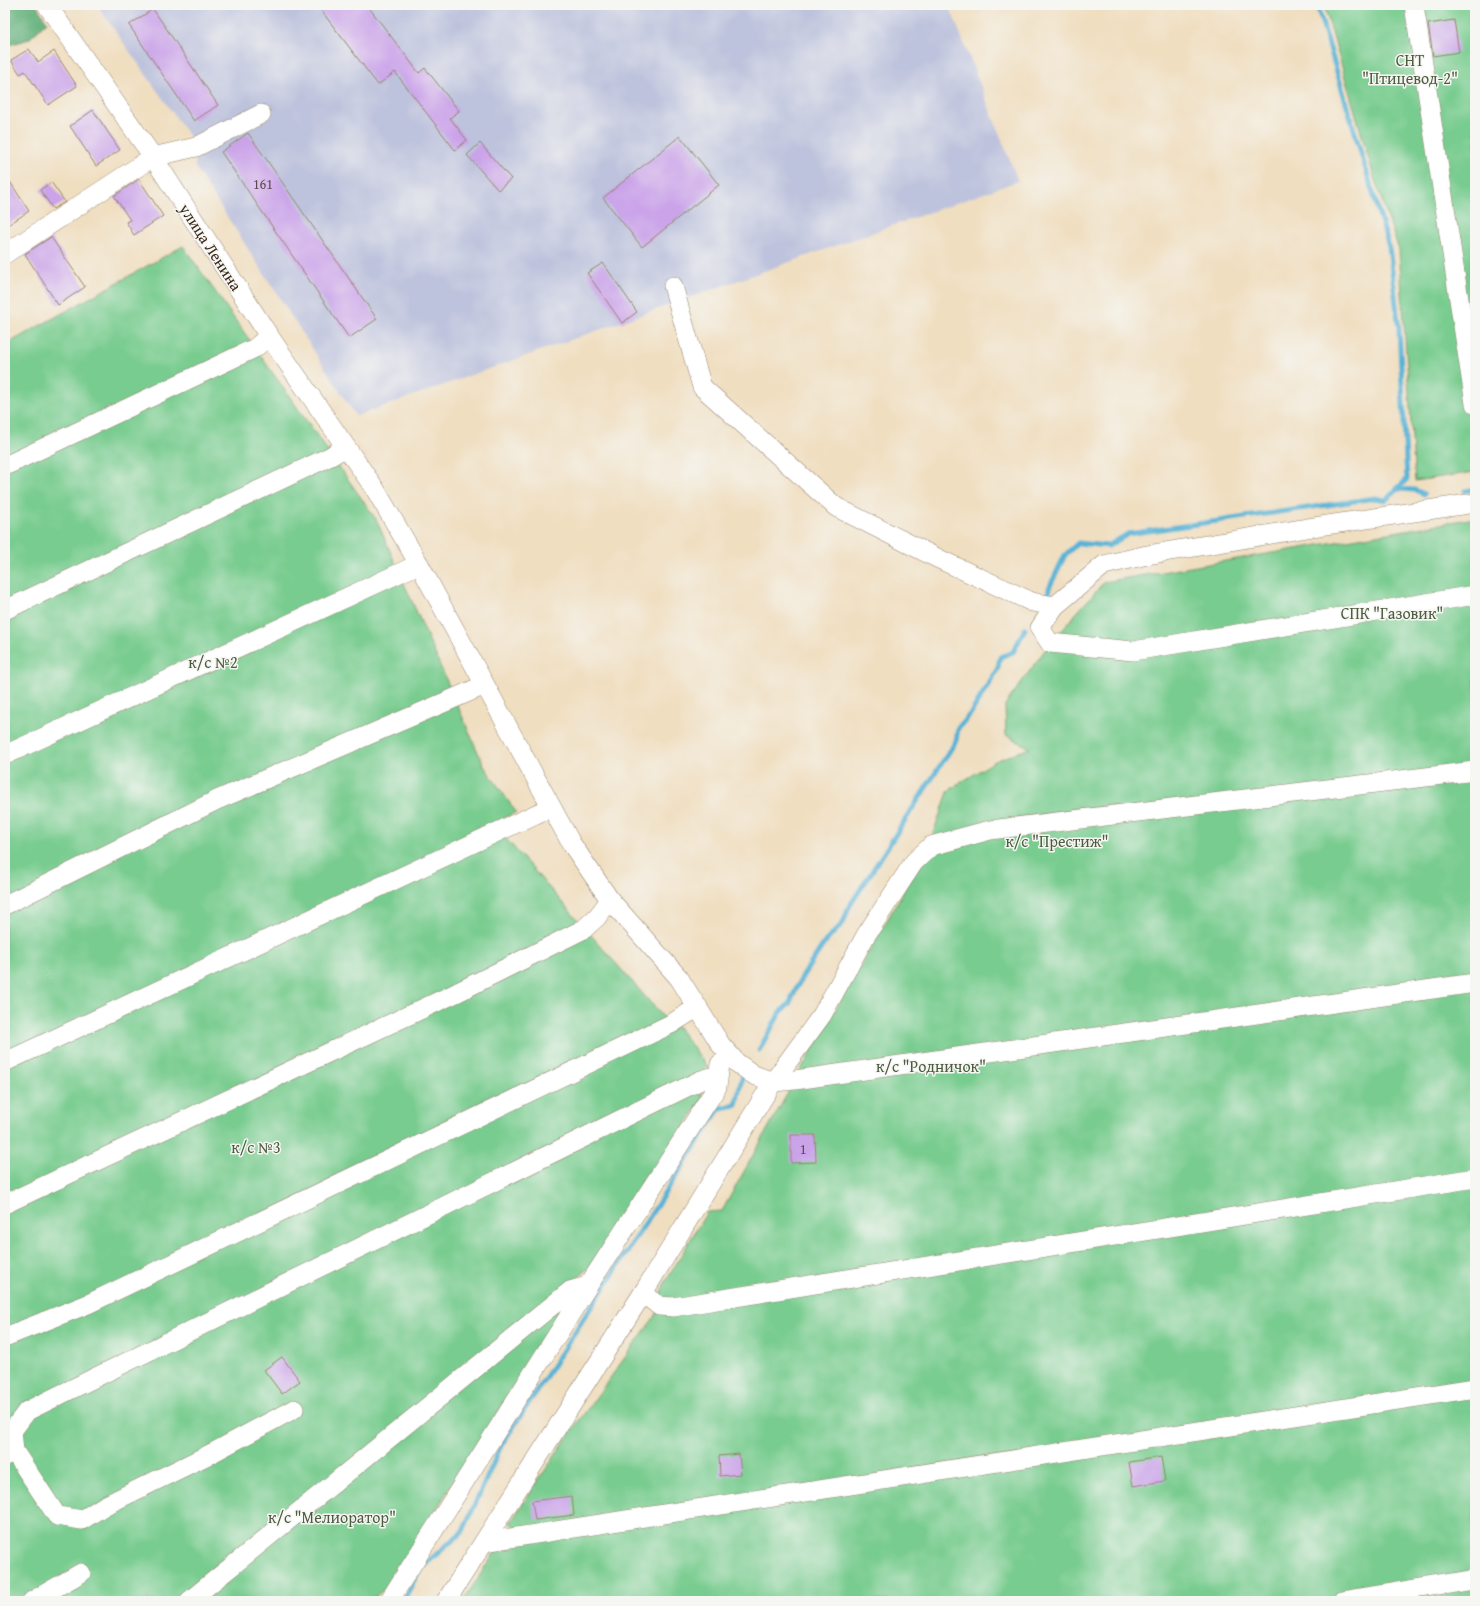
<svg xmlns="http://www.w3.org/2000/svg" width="1480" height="1606" font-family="'Gentium Book Plus',serif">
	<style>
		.industrial { fill: #bec3dd }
		.green { fill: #78cc8f; stroke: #5a7b56 }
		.forest { fill: #62b07a; stroke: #4e6d4c }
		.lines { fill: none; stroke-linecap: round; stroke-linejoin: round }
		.stream { stroke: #59b3d6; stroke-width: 5 }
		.building { fill: #caa3e9 }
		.minor-casing { stroke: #96846f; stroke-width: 20 }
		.minor { stroke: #fff; stroke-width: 19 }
		.labels { text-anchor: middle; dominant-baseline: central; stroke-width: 3; stroke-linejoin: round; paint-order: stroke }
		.number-label { font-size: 14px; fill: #5f4851 }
		.park-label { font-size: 16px; fill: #4d5b40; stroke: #f6f6f2 }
		.street-label { font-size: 16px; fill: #3b2a1e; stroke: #f6f6f2 }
	</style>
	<rect width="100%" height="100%" fill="#f6f6f2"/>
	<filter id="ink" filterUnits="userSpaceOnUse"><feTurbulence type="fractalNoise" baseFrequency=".025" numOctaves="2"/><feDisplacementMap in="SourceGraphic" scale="8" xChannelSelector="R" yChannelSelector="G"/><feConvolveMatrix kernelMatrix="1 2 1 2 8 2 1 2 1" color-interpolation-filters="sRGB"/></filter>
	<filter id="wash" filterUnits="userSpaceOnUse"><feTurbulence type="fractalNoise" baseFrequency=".012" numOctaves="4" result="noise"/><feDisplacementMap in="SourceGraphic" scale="16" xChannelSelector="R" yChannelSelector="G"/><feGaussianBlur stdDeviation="0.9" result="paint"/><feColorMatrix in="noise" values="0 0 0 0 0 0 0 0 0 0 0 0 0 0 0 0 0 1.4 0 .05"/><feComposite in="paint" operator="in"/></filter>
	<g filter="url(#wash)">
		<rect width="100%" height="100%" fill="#f0dec0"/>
		<polygon class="industrial" points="97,5 949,5 1018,181 356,416 195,167 196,146"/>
		<g class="green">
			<polygon points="1324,5 1475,5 1475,472 1415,481 1399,250 1374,177"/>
			<polygon points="183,246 376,519 484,766 516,812 493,824 665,1019 679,1029 707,1066 701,1072 702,1100 590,1267 567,1285 573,1295 386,1588 369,1601 5,1601 5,345"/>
			<polygon points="1475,518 1475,1601 463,1601 495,1552 512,1548 517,1530 510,1523 568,1436 658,1312 663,1286 707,1212 722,1211 795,1080 920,863 936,852 933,833 949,790 995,761 1030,748 1006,735 1005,705 1050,643 1104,582"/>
		</g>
		<polygon class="forest" points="5,5 36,5 47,22 29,39 9,45 5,41"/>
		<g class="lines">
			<g class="stream">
				<polyline points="1396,489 1415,490 1424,494"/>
				<polyline points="1465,491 1475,489"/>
				<polyline points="1048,597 1049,588 1065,555 1078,543 1108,546 1128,534 1375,498 1386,500 1407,479 1399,329 1389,247 1317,5"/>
				<polyline points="759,1050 780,1013 789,1004 803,975 825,942 843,923 849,907 956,741 958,728 971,713 998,668 1000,657 1013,652 1025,629"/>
				<polyline points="403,1601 421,1568 463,1531 501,1446 720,1108 736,1105 742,1078"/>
			</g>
		</g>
		<g id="blocks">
			<g class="building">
				<polygon points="317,5 367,5 419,73 425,68 459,111 450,118 467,140 455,150 395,72 378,85"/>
				<polygon points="153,9 218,105 194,121 129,25"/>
				<polygon points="1454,20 1459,52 1433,56 1428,24"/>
				<polygon points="29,49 38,62 54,51 77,86 48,105 25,71 20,74 11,60"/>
				<polygon points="93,110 120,150 96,166 70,126"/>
				<polygon points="248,133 377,319 349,338 221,152"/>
				<polygon points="680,136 719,185 642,247 603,198"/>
				<polygon points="480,143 511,179 498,190 467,155"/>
				<polygon points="5,174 29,211 5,227"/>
				<polygon points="139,179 163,216 134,235 126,222 130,220 114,196"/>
				<polygon points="51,182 65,202 53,209 40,190"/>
				<polygon points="51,237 85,287 58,305 25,254"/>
				<polygon points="603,263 637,312 622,323 587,273"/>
				<polygon points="791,1135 815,1135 816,1162 791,1163"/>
				<polygon points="282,1357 300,1381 282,1394 264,1370"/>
				<polygon points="739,1454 741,1474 720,1476 719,1456"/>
				<polygon points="1161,1457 1165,1481 1133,1486 1129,1462"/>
				<polygon points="572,1496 574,1515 535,1520 532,1501"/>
			</g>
		</g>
	</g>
	<g filter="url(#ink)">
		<use href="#blocks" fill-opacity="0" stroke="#96846f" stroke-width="1"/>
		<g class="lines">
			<defs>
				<g id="minor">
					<polyline points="47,5 153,157 269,336 375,489 419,564 571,843 610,900 679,978 721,1045 737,1063 754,1075 773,1082 795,1080 1475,983"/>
					<polyline points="1414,5 1475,404"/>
					<polyline points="5,254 153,157 196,147 261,114"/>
					<polyline points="673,286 702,387 836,507 939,559 1032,602 1055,606 1104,565 1147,555 1313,527 1475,503"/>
					<polyline points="5,466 255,348 269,336"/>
					<polyline points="1055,606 1040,628 1050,643 1133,651 1475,595"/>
					<polyline points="5,610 331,456 345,447"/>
					<polyline points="5,755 419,564"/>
					<polyline points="5,905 217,800 485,685"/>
					<polyline points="5,1062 551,807"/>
					<polyline points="5,1204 454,994 584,929 597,917 610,900"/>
					<polyline points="643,1293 659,1306 673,1307 1475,1178"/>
					<polyline points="5,1337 88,1304 671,1024 698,1007"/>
					<polyline points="14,1451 57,1516 82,1520 104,1506 214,1452 294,1409"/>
					<polyline points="5,1456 14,1451 12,1431 27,1411 701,1080 718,1075"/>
					<polyline points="484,1542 1475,1388"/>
					<polyline points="32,1601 81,1573"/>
					<polyline points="189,1601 570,1291 588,1286"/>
					<polyline points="389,1601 588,1286 717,1087 720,1064"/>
					<polyline points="446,1601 643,1293 773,1082 822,1015 866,935 914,862 931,846 990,830 1475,771"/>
					<polyline points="1342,1601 1475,1579"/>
				</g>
			</defs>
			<use href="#minor" class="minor-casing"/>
			<use href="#minor" class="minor"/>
		</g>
	</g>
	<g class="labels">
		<g class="number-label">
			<text x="263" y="184">161</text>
			<text x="803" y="1149">1</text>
		</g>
		<g class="park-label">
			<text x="1410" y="60">СНТ<tspan x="1410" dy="18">"Птицевод-2"</tspan></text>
			<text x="1392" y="613">СПК "Газовик"</text>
			<text x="213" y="662">к/с №2</text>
			<text x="1057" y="841">к/с "Престиж"</text>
			<text x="931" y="1066">к/с "Родничок"</text>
			<text x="256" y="1147">к/с №3</text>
			<text x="332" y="1517">к/с "Мелиоратор"</text>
		</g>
		<g class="street-label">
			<text transform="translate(211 247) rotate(57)">улица Ленина</text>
		</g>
	</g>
	<rect width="1480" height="1606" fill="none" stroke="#f6f6f2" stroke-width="20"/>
</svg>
